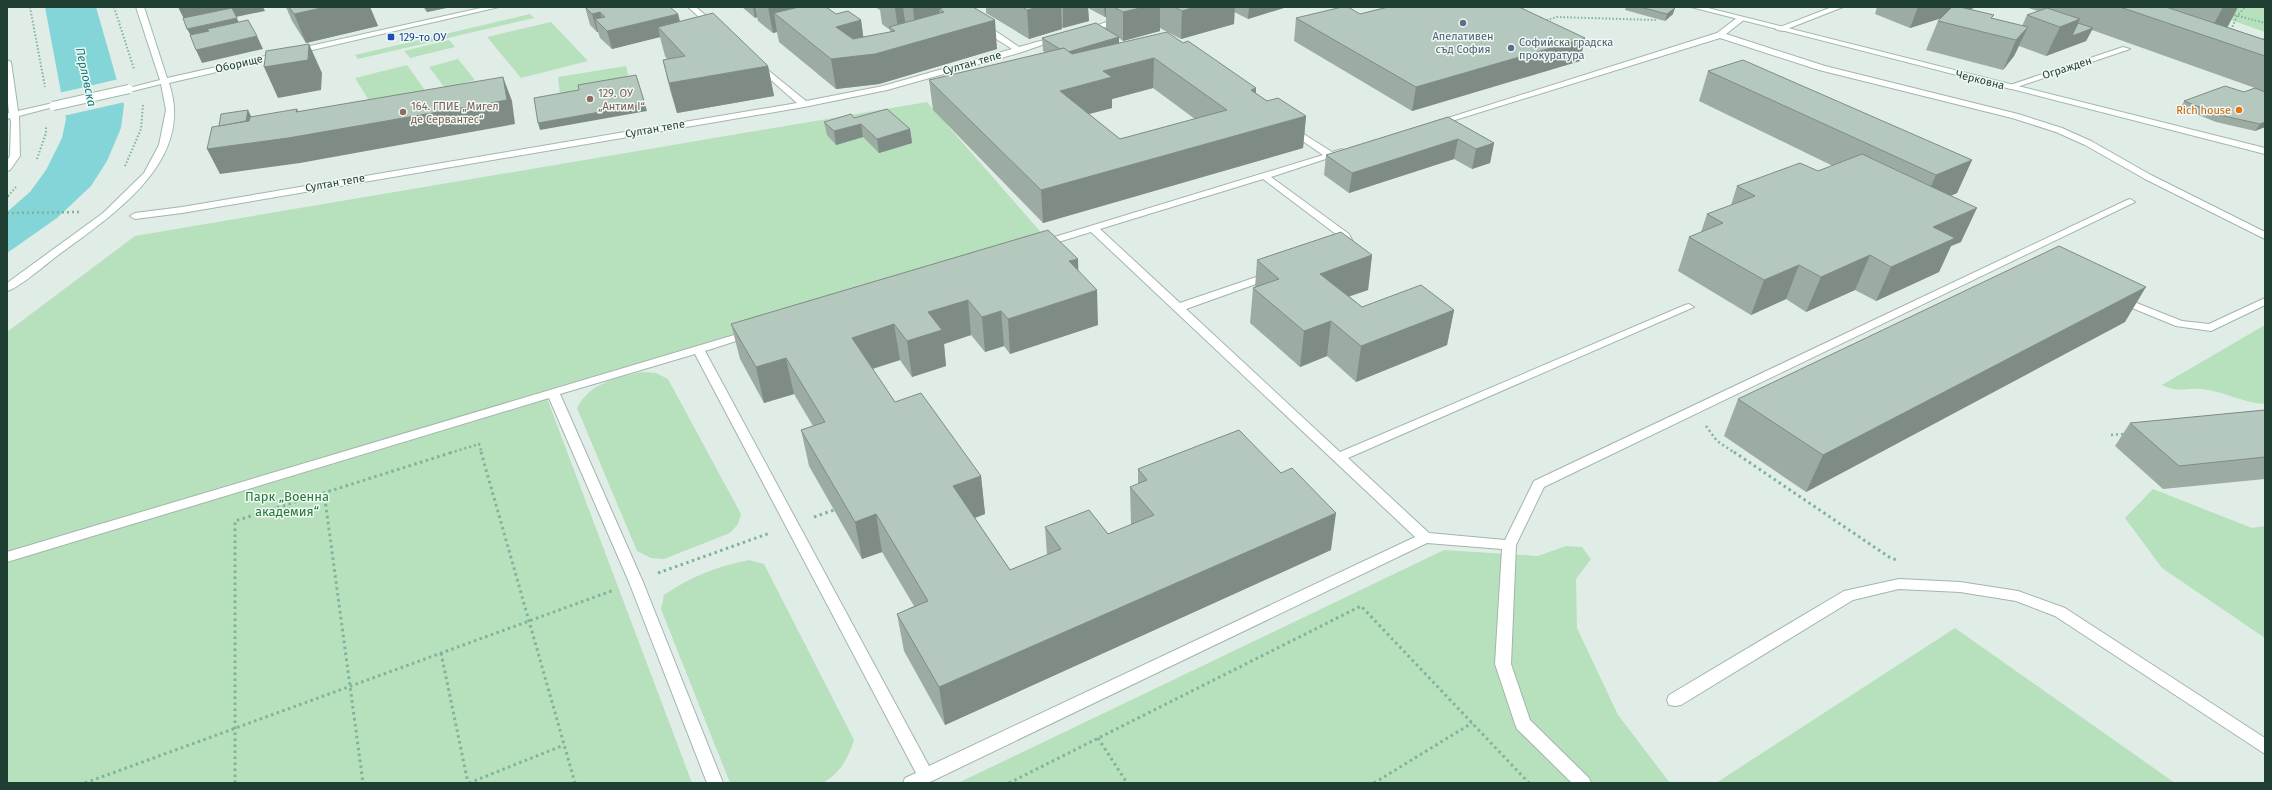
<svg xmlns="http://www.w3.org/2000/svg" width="2272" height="790" font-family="'Fira Sans',sans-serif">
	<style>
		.green { fill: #b7e0bd }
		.water { fill: #83d5d7 }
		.pier { fill: #e0ede6 }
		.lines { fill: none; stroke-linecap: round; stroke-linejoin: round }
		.lane-casing { stroke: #a2b5ac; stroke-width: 2 }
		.street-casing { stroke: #a2b5ac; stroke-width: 2 }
		.secondary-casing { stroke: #9eb9ac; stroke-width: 2 }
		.path-far2 { stroke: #7eb39c; stroke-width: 2; stroke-dasharray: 1.5 2; stroke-linecap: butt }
		.path-far1 { stroke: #7eb39c; stroke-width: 2.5; stroke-dasharray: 2 3; stroke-linecap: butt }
		.path { stroke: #7eb39c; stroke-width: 3; stroke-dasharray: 2.5 3.5; stroke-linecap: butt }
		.lane { fill: #fff; fill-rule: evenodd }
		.street { fill: #fff; fill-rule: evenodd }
		.secondary { fill: #fff; fill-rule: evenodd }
		.secondary-bridge-casing { stroke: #9eb9ac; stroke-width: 10; stroke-linecap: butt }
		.path-bridge { stroke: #7eb39c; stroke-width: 2.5; stroke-dasharray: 2 3; stroke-linecap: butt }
		.secondary-bridge { stroke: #fff; stroke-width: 8 }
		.wall { fill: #9caca3; fill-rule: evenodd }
		.shaded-wall { fill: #7f8c85 }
		.building { fill: #b5c8be; stroke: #7f8c85; fill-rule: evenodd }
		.service-dot { fill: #5c6f8a; stroke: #f1f9f4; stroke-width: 1.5 }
		.transit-dot { fill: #1a4fb4; stroke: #f1f9f4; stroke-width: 1.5 }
		.education-dot { fill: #8d6e63; stroke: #f1f9f4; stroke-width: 1.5 }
		.food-dot { fill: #e8710a; stroke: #f1f9f4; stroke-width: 1.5 }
		.labels { text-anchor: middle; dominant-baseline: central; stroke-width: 3; stroke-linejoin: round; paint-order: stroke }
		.far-service-label { font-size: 11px; fill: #4e5e75; stroke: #f1f9f4 }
		.far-transit-label { font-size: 11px; fill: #164399; stroke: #f1f9f4; text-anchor: start }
		.far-street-label { font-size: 11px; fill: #1f3f32; stroke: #f1f9f4 }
		.far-education-label { font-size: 11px; fill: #785e54; stroke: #f1f9f4; text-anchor: start }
		.far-food-label { font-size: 11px; fill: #c56008; stroke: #f1f9f4; text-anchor: end }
		.far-water-label { font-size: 12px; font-style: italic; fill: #147c80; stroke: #f1f9f4 }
		.park-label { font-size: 13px; fill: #26793b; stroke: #f1f9f4 }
	</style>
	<rect width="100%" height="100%" fill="#e0ede6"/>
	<g class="green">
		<polygon points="2194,7 2265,7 2265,32"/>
		<polygon points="530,14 534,18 358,59 355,55"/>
		<polygon points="551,22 588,61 521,78 487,37"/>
		<polygon points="449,40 455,47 410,58 404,51"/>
		<polygon points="458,59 475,80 445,88 429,67"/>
		<polygon points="407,65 429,96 375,110 355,78"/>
		<polygon points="626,66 630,83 560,94 558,77"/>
		<polygon points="927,102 1046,238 545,393 692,783 7,783 7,332 135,236"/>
		<path d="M2265 325V404C2243 403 2223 391 2201 389 2184 388 2179 393 2162 385Z"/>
		<path d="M642 372 656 373 668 379 741 514 738 524 730 533 664 559 651 558 637 551 577 408C590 383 615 378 642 372Z"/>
		<polygon points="2153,489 2252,528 2265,526 2265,638 2162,568 2125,518"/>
		<polygon points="1566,546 1582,547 1591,559 1576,579 1577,628 1618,715 1670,783 958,783 1444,550 1538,556"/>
		<path d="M749 560 764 564 854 740C848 759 840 773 823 783H730L661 609 664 595C690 577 718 566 749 560Z"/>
		<polygon points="1955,628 2175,783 1716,783"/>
	</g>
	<polygon class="water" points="45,7 96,7 124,105 121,128 107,161 91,186 57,218 7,253 7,212 30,192 46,170 62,138 66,119"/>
	<polygon class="pier" points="119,79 125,102 63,116 59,93"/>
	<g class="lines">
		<defs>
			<g id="lane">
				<polygon points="1738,17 1745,19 1726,34 1825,66 2018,114 2062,128 2091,141 2151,175 2265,232 2265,239 2145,179 2085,145 2056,132 2012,118 1819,70 1720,38 1439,125 1436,126 1432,123 1717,33"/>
				<polygon points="1291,126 1332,152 1342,149 1347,152 1271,177 1349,234 1354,244 1353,246 1345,246 1341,238 1263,179 1100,229 1180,303 1265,274 1273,274 1274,276 1273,278 1186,309 1340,452 1685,305 1689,304 1694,307 1348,458 1429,533 1505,540 1534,481 2127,200 2130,199 2135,202 1544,487 1516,545 1511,664 1530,720 1589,778 1591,783 1572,783 1517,729 1515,724 1495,664 1502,549 1427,543 932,781 927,783 903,783 905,778 916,773 695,354 560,394 643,582 723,783 707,783 629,582 549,398 7,562 7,552 751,330 757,333 755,335 705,351 929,766 1415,537 1091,232 1042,247 1037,244 1038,242 1323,155 1288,131 1288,127"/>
				<polygon points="2119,296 2182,321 2209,324 2265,298 2265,305 2211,331 2176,326 2115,301 2114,299"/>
				<polygon points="1899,579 1960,582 2018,591 2065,608 2265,738 2265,754 2055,616 2016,601 1960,592 1899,589 1853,600 1681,705 1675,706 1669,705 1667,700 1669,695 1844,591"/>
			</g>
			<g id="street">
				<polygon points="688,7 696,7 718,26 711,28"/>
				<polygon points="1832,7 1843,7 1782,31 1775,29"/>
				<polygon points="1118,18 1125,20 1088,33 1081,31"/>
				<polygon points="979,24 985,24 1019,47 1058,36 1062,38 1022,52 887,90 804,107 182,213 135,219 130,216 135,213 182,207 797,103 755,66 754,64 758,62 806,101 883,86 1012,49 979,28"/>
				<polygon points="2123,47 2130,49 2011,89 2004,87"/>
			</g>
			<g id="secondary">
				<path d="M136 7H144L167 78 485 7H499L169 83C196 162 111 216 57 256 45 265 19 288 7 291V283L103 213 144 173 159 145 166 110 161 84 129 92 125 89 160 80Z"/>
				<polygon points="1691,7 1704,7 2265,148 2265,154"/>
				<polygon points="7,60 11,62 18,111 53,103 57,106 19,116 20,156 10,170 7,171 7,161 10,156 11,122 10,118 7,119 7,113 9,113 7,94"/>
			</g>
		</defs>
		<use href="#lane" class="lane-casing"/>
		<use href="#street" class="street-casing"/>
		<use href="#secondary" class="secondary-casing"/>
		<g class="path-far2">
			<polyline points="30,7 45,87"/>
			<polyline points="114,7 134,69"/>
			<polyline points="2231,14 2265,23"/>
			<polyline points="1543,21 1557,17 1655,20 1658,18"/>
			<polyline points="2231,30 2237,16 2245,7"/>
			<polyline points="37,159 46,133 46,126"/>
			<polyline points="125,166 141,129 143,105"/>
			<polyline points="8,196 16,187"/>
		</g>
		<g class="path-far1">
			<polyline points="7,197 9,195"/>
			<polyline points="1706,426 1717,441 1735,453"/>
			<polyline points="2111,435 2124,434"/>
			<polyline points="450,453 479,444 482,453"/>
		</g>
		<g class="path">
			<polyline points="481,452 575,783"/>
			<polyline points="1734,452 1889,557 1899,561"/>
			<polyline points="324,492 363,783"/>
			<polyline points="814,517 834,510"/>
			<polyline points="658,573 770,533"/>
			<polyline points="441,653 468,783"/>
			<polyline points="1098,738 1127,783"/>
			<polyline points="85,783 614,590"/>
			<polyline points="235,783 235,521 453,452"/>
			<polyline points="469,783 564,745"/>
			<polyline points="1009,783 1361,606 1529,783"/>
			<polyline points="1374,783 1472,723"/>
		</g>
		<use href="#lane" class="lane"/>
		<use href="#street" class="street"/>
		<use href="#secondary" class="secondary"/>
		<defs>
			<polyline id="secondary-bridge" points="53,106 129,89"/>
		</defs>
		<use href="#secondary-bridge" class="secondary-bridge-casing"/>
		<polyline class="path-bridge" points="7,213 80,212"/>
		<use href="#secondary-bridge" class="secondary-bridge"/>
	</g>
	<g class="wall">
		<polygon points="286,7 370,7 378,26 306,43 292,21"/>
		<polygon points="423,7 451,7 427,12"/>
		<polygon points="585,7 678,14 680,21 768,66 774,96 677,113 670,90 663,60 667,59 665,56 660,37 612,49 600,38 598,32 597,32 590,25"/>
		<polygon points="742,7 826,7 836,14 861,20 863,37 890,32 890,30 882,24 880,10 875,7 973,7 997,49 879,84 836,89 779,42 777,32 773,33 758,21 757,17 755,18"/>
		<path d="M986 7H1287L1248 19 1234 12V24L1181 39 1160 28V31L1123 41 1119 38V43H1183L1256 88V93L1267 101 1306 116 1303 148 1043 223 933 110 929 80 1046 53 1043 51 1042 38 1106 29V17H1105L1088 8 1089 21 1063 28 1062 27V29L1029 39 986 13ZM1153 88 1195 119 1120 139 1089 114 1112 108V99Z"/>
		<polygon points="1626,7 1672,7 1673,14 1665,21 1625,10"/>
		<polygon points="1877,7 1977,7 1970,9 1992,18 2022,26 2027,15 2038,11 2025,7 2238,7 2227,27 2263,39 2265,36 2265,127 2255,131 2216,122 2181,108 2184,101 2244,92 2255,88 2092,30 2086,41 2046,56 2019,46 2014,56 2003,70 1926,50 1938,21 1941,18 1910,28 1875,14"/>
		<polygon points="1360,14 1585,38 1580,61 1412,111 1294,41 1296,18"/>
		<polygon points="1708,71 1972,160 1957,193 1951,196 1961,242 1951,246 1939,272 1876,301 1855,290 1806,312 1786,299 1751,315 1678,271 1689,237 1701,232 1707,214 1731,205 1737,186 1818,171 1833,166 1699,101"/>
		<polygon points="1448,117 1494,143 1490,163 1472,169 1454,159 1349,193 1324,175 1326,155"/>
		<polygon points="854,118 910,129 912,143 879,153 863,137 836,145 827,135 824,122"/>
		<polygon points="1372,255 1368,290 1349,296 1362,307 1454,310 1447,345 1356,382 1327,356 1300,367 1250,323 1253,288 1255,287 1257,260"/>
		<polygon points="1078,270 1098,325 1010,354 1004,346 985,352 971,335 944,344 946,366 912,377 900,360 873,369 895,402 981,476 985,514 975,518 1010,570 1047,555 1045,527 1108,534 1131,525 1131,524 1130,487 1138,484 1138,469 1331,550 945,725 904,651 897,614 914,606 882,552 862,559 809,466 801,430 813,426 794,394 764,403 740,359 731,324"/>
		<polygon points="2125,322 1806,492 1724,436 1738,399"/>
		<polygon points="2265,410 2265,479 2163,489 2115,446 2130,423"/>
	</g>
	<g class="shaded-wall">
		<polygon points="178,7 263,7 265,11 188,27"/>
		<polygon points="326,7 370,7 378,26 306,43 294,14"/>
		<polygon points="425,7 451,7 427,12"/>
		<polygon points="753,7 755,7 757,17 755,18"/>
		<polygon points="768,7 815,7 774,13 777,32 773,33"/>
		<polygon points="899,7 903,7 907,34 899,36 895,8"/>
		<polygon points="917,7 957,7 944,12 939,9 941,30 916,37 913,8"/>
		<polygon points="1038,7 1061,7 1062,29 1029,39 1027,10"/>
		<polygon points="1063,7 1088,7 1089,21 1063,28"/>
		<polygon points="1104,7 1106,7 1106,17 1105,17"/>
		<polygon points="1144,7 1160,7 1160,31 1123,41 1123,12"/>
		<polygon points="1195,7 1235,7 1234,24 1181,39 1182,11"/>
		<polygon points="1249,7 1287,7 1248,19"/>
		<polygon points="1918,7 1977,7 1910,28"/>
		<polygon points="2223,7 2238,7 2227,28 2208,35"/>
		<polygon points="1675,8 1673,14 1665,21 1667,14"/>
		<polygon points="600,12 605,29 595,19 598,32 597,32 592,14"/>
		<polygon points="678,14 682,32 658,27 660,37 612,49 607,31"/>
		<polygon points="237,18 242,31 194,41 187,29"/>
		<polygon points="2080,19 2072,36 2093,28 2086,41 2046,56 2060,27"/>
		<polygon points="861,20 865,49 836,27"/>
		<polygon points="995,20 997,49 879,84 836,89 831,59"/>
		<polygon points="2028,27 2014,56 2003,70 2016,40"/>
		<polygon points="257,36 263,49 202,63 196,50"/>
		<polygon points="1119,37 1119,50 1065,65 1065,52"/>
		<polygon points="1585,38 1580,61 1412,111 1416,87"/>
		<polygon points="309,44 322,73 321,90 278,98 264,67"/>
		<polygon points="1154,58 1153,88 1112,99 1112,108 1062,121 1060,91 1103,71"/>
		<polygon points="768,66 774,96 677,113 669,83"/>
		<polygon points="503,77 512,101 515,124 300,163 220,174 207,149 296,112 297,109 308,133"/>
		<polygon points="1256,88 1254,119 1251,90"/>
		<polygon points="645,104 647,111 540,130 538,123"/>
		<polygon points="248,110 255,124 226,141"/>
		<polygon points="1306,116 1303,148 1043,223 1041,190"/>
		<polygon points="2265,122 2265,127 2255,131 2260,124"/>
		<polygon points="861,124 863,137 836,145 834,131"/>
		<polygon points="910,129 912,143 879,153 877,139"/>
		<polygon points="1458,139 1454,159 1349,193 1352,173"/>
		<polygon points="1494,143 1490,163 1472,169 1476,149"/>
		<polygon points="1972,160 1957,193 1921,208 1936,175"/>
		<polygon points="1977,208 1961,242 1951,246 1939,272 1876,301 1891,267 1933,227"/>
		<polygon points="1372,255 1368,290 1316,308 1320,274"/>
		<polygon points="1870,255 1855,290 1806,312 1821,277"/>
		<polygon points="1078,259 1079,293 1069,261"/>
		<polygon points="1799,265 1786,299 1751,315 1764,280"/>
		<polygon points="2146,287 2125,322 1806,492 1823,455"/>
		<polygon points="1097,290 1098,325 1010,354 1008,319"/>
		<polygon points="968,300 971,335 944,344 946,366 912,377 907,341 928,312"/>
		<polygon points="1454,310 1447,345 1356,382 1361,346"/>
		<polygon points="1001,311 1004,346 985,352 982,317"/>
		<polygon points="1331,321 1327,356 1300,367 1304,331"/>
		<polygon points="894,324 900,360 858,373 852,338"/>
		<polygon points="786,358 794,394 764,403 756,367"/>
		<polygon points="981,476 985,514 958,524 953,486"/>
		<polygon points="1336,513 1331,550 945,725 939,687"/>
		<polygon points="876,514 882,552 862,559 855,522"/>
	</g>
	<g class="building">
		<polygon points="289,7 326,7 294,14"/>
		<polygon points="585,7 670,7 678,14 607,31 595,19 605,17 600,12 592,14"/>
		<polygon points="799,7 826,7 836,14 848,11 861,20 836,27 853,39 895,31 889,27 944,12 939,9 945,7 973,7 995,20 875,54 831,59 774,13"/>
		<polygon points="1022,7 1038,7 1027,10"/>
		<polygon points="1114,7 1144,7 1123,12"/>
		<polygon points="1175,7 1195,7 1182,11"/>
		<polygon points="1342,7 1348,7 1360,14 1388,7 1519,7 1585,38 1416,87 1296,18"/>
		<polygon points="1640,7 1672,7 1675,8 1667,14"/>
		<polygon points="1952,7 1960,7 1994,15 1991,18 2028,27 2016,40 1938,21"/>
		<polygon points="2120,7 2166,7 2265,40 2265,56"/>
		<polygon points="232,8 237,18 187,29 183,18"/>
		<polygon points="2047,8 2080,19 2060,27 2027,15"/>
		<polygon points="713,13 768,66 669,83 663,60 685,56 658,27"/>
		<polygon points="248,20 257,36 196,50 190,35 209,31 207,29"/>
		<polygon points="1096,23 1119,37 1068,52 1064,48 1060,49 1042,38"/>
		<polygon points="2078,23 2093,28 2072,36"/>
		<path d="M1167 32 1183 43 1188 41 1256 88 1251 90 1267 101 1278 98 1306 116 1041 190 929 80 1064 48 1072 54ZM1154 58 1227 110 1120 139 1060 91 1112 77 1103 71Z"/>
		<polygon points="309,44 308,60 264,67 266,51"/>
		<polygon points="1743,60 1972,160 1936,175 1708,71"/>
		<polygon points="636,75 645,104 538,123 534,98 579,90 578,85"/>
		<polygon points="503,77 507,100 288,138 207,149 212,127 249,121 250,117 297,109 296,112"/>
		<polygon points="2225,86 2244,92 2255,88 2265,92 2265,122 2260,124 2220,115 2184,101"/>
		<polygon points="887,109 910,129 877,139 861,124 834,131 824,122 851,114 854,118"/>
		<polygon points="248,110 246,121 219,126 221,114"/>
		<polygon points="1448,117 1494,143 1476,149 1458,139 1352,173 1326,155"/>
		<polygon points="1862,154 1977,208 1933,227 1955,238 1891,267 1870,255 1821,277 1799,265 1764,280 1689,237 1723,223 1707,214 1755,196 1737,186 1800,163 1818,171"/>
		<polygon points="1048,230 1078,259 1069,261 1097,290 1008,319 1001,311 982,317 968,300 928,312 942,330 907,341 894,324 852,338 895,402 921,393 981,476 953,486 1010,570 1061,549 1045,527 1089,510 1108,534 1154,515 1130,487 1147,480 1138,469 1239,430 1281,473 1292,468 1336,513 939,687 897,614 928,601 876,514 855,522 801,430 825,422 786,358 756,367 731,324"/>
		<polygon points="1341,232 1372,255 1320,274 1362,307 1421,285 1454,310 1361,346 1331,321 1304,331 1253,288 1279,279 1257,260"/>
		<polygon points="2059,246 2146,287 1823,455 1738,399"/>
		<polygon points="2265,410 2265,457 2179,466 2130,423"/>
	</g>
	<g class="service-dot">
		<circle cx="1463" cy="23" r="4"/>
		<circle cx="1511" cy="48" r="4"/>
	</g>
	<rect class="transit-dot" x="387" y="33" width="8" height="8" rx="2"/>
	<g class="education-dot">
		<circle cx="590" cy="99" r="4"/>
		<circle cx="403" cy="112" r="4"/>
	</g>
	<circle class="food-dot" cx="2239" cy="110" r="4"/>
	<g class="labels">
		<g class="far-service-label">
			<text x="1463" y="36">Апелативен<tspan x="1463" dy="13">съд София</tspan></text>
			<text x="1519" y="42" text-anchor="start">Софийска градска<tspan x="1519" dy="13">прокуратура</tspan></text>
		</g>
		<g class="far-transit-label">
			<text x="399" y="37">129-то ОУ</text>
		</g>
		<g class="far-street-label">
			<text transform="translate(972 63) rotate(-16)">Султан тепе</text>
			<text transform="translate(239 64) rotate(-13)">Оборище</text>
			<text transform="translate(2067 68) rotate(-18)">Огражден</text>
			<text transform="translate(1980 80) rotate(14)">Черковна</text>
			<text transform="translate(655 129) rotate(-10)">Султан тепе</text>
			<text transform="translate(335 183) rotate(-10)">Султан тепе</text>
		</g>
		<g class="far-education-label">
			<text x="598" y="93">129. ОУ<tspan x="598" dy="13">„Антим I“</tspan></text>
			<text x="411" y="106">164. ГПИЕ „Мигел<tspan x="411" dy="13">де Сервантес“</tspan></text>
		</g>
		<g class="far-food-label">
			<text x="2231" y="110">Rich house</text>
		</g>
		<g class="far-water-label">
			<text transform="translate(86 77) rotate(78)">Перловска</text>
		</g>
		<g class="park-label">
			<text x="287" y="496">Парк „Военна<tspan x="287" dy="15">академия“</tspan></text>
		</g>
	</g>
	<rect width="2272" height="790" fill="none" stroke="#1f3f32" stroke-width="16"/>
</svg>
